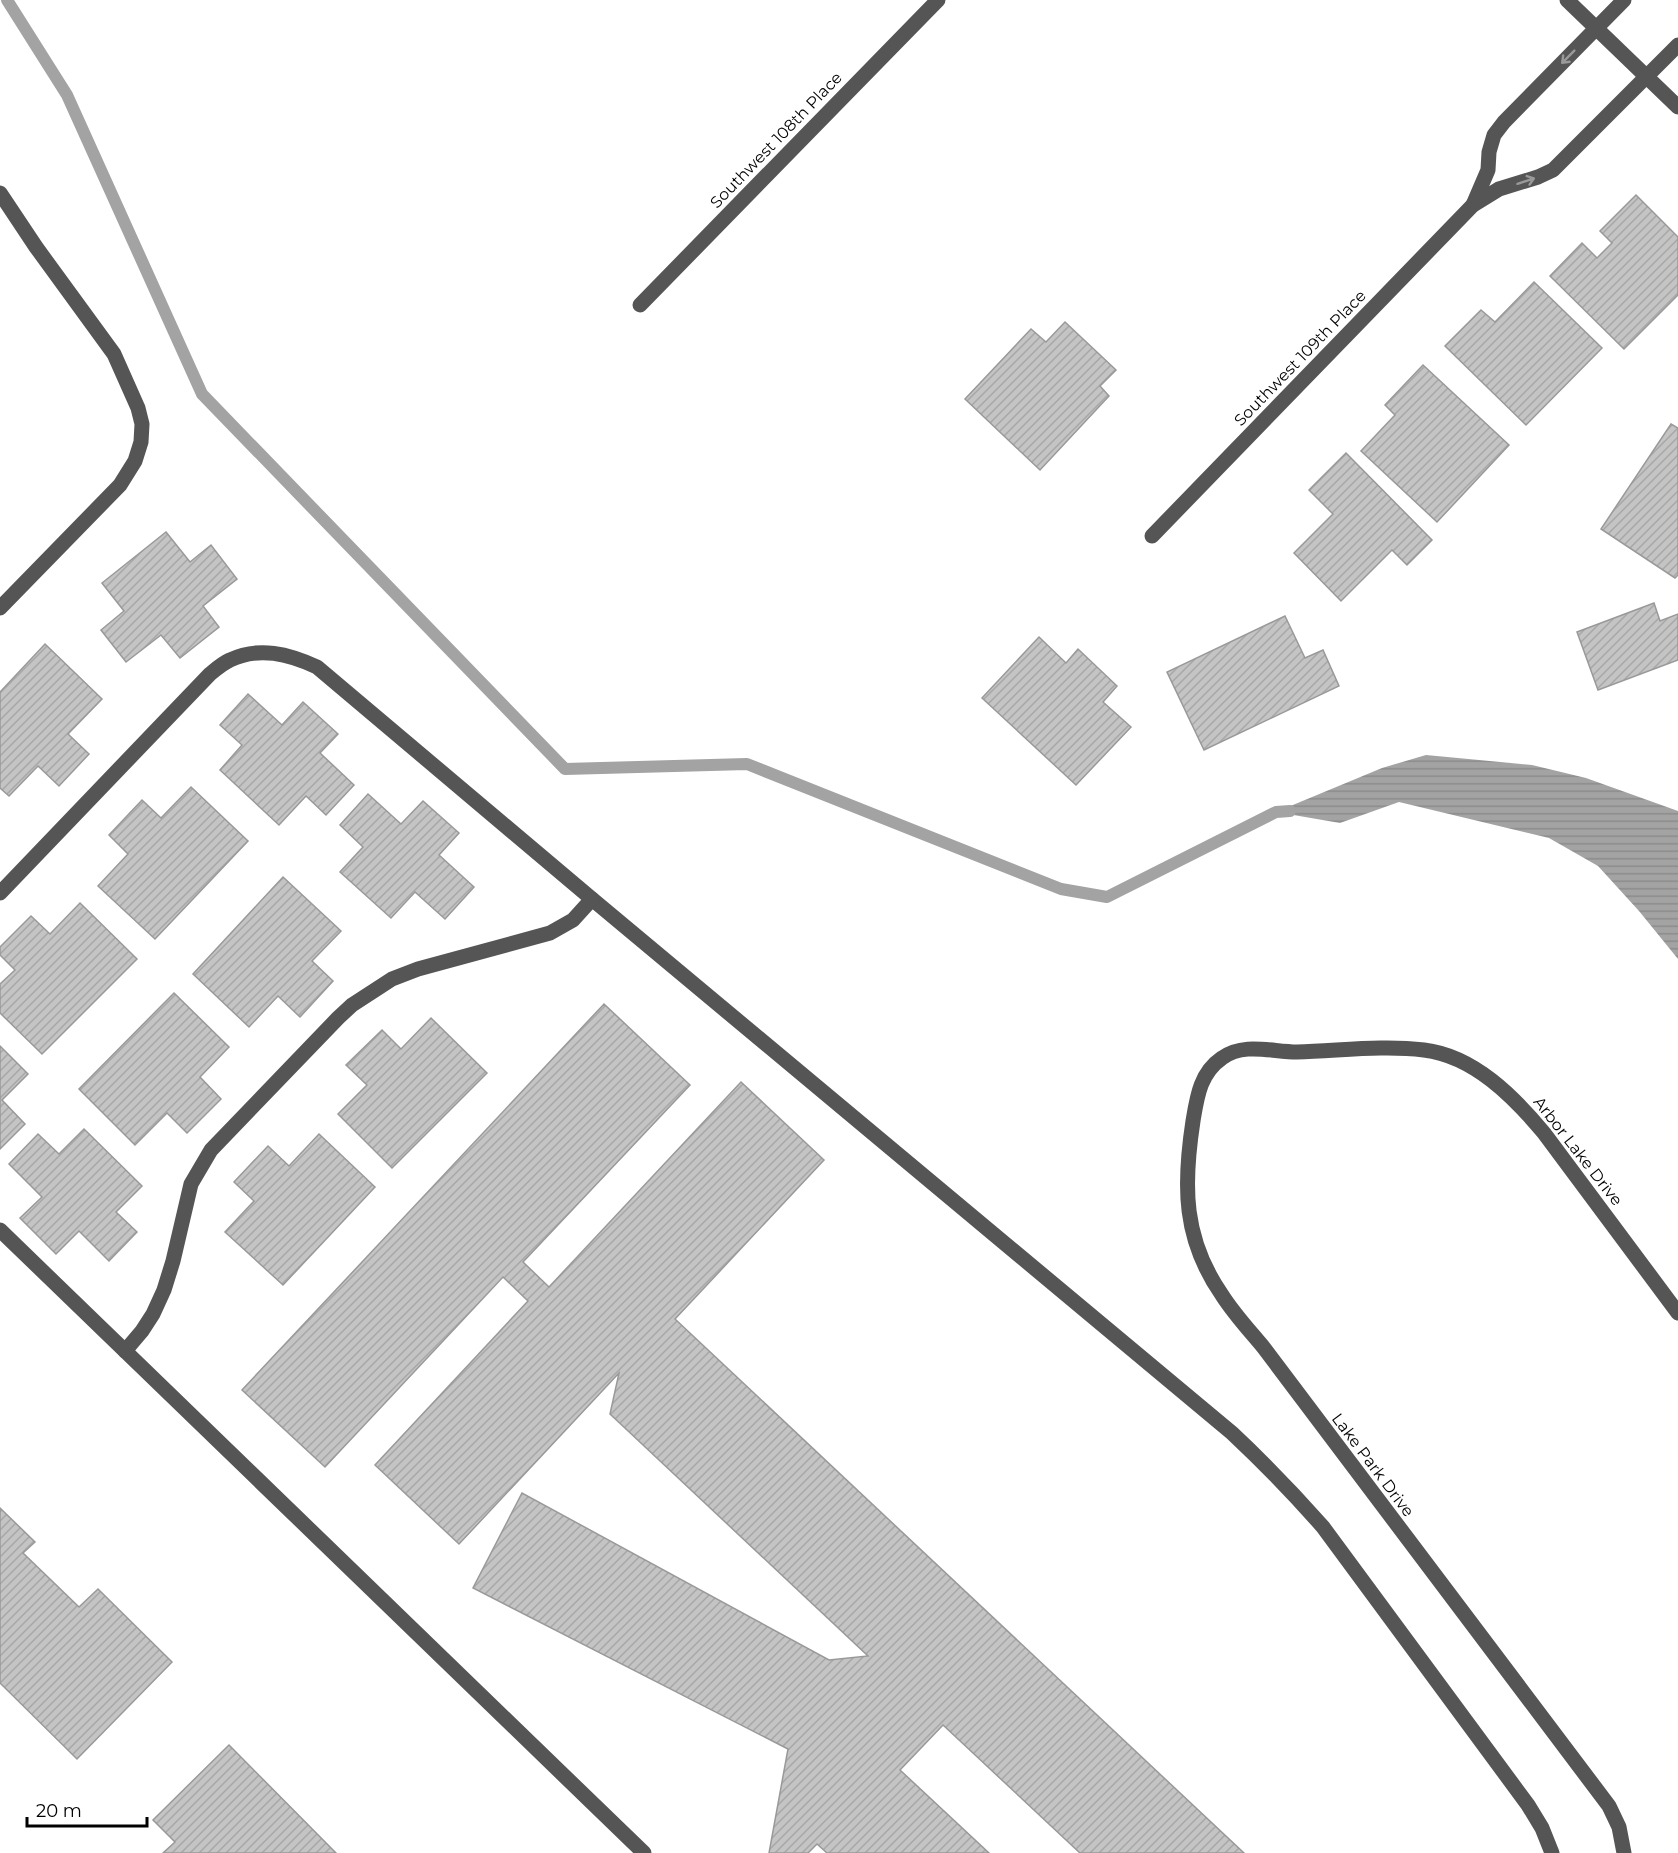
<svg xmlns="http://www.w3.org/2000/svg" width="1678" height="1853" font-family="Montserrat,sans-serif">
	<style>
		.water { fill: url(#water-rules) }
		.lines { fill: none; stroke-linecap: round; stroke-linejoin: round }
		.stream { stroke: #a3a3a3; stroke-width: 12 }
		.building { fill: url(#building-hatch); stroke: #999; stroke-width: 1.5 }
		.minor { stroke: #555; stroke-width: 15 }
		.oneway { stroke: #999 }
		.labels { text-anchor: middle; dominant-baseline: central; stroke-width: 4.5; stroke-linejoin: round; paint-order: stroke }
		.street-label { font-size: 16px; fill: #000; stroke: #fff }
	</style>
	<defs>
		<pattern id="water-rules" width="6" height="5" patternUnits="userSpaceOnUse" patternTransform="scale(1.5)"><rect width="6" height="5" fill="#a3a3a3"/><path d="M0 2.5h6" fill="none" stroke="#8b8b8b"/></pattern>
		<pattern id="building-hatch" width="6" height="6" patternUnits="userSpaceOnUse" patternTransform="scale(1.5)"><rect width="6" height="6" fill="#c4c4c4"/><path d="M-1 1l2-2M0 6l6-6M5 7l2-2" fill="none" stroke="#a7a7a7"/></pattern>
	</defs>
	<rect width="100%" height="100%" fill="#fff"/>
	<polygon class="water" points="1426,755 1532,765 1586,778 1678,811 1678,959 1639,911 1598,866 1549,838 1399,802 1340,823 1276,812 1382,768"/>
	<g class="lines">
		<polyline class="stream" points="7,0 67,95 202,394 565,769 747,764 1061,889 1107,897 1276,812 1290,811"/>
	</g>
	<g class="building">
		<polygon points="1636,195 1678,237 1678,295 1624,349 1550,276 1582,243 1597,258 1612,243 1600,231"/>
		<polygon points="1534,282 1602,348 1526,425 1445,346 1481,310 1495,322"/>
		<polygon points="1065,322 1116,370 1100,386 1109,396 1040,470 965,399 1031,329 1046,342"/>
		<polygon points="1423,365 1509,445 1437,522 1361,451 1395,415 1385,405"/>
		<polygon points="1671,424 1678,428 1678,575 1675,578 1601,529"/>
		<polygon points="1346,453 1432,540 1407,565 1392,550 1341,601 1294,553 1333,514 1309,490"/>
		<polygon points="166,532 190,562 211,545 237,579 203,606 219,627 180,658 161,635 126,662 101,630 124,611 102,583"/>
		<polygon points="1654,603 1660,621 1678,614 1678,660 1598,690 1577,632"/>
		<polygon points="1285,616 1305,658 1323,650 1339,686 1204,750 1167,672"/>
		<polygon points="1039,637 1066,663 1078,649 1117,686 1103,702 1131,727 1076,785 982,698"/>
		<polygon points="45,644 102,699 68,734 89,754 59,786 38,766 9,796 0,788 0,692"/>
		<polygon points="248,694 282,725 303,702 338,734 320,753 354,785 326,815 306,796 279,825 220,770 242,745 220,725"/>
		<polygon points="191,787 248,841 155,939 98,886 128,854 109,835 142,800 161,818"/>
		<polygon points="368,794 401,824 423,801 459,833 439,855 474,887 445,919 415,892 391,918 340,872 363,847 340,825"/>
		<polygon points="283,877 341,931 312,961 333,981 300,1017 278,996 249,1027 193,974"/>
		<polygon points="80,903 137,959 42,1054 0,1013 0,984 15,970 0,955 0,947 31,916 50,934"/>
		<polygon points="174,993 229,1047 200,1077 221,1099 187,1133 167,1113 135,1145 79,1089"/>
		<polygon points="604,1004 690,1085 523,1262 549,1287 741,1082 824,1160 675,1319 1244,1853 1080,1853 943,1725 900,1770 989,1853 827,1853 817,1844 808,1853 769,1853 788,1749 473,1588 522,1493 829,1660 868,1656 610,1414 619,1373 459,1544 375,1465 528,1301 503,1277 325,1467 242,1390"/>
		<polygon points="431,1018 487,1073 392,1168 338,1114 367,1085 346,1065 382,1030 401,1049"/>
		<polygon points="0,1046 28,1074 2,1100 25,1124 0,1149"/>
		<polygon points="84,1129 142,1186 116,1212 137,1232 109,1261 79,1231 56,1254 20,1218 42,1197 9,1164 38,1134 59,1154"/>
		<polygon points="319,1134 375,1187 283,1285 225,1232 254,1201 234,1182 268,1146 289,1166"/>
		<polygon points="0,1508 35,1542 23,1553 79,1607 98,1589 172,1662 77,1759 0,1683"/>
		<polygon points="229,1745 336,1853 163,1853 175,1842 153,1820"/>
	</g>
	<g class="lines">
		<g class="minor">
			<polyline points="1567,0 1678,107"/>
			<polyline points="0,193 36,247 114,354 138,408 142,424 141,442 135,461 120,485 0,608"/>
			<polyline points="1473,205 1488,170 1489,152 1494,135 1504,122 1624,0"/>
			<polyline points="640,305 938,0"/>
			<polyline points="1152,536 1473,205 1499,189 1538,177 1553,170 1678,45"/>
			<path d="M0 893 210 674C216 669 223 663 230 660 259 646 289 654 317 667L592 899 1232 1433C1264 1463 1294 1494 1323 1527L1528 1805 1542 1828 1552 1853"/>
			<polyline points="0,1230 644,1853"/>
			<polyline points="125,1351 142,1331 153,1314 164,1290 173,1261 191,1184 211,1150 338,1018 352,1005 392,979 418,969 550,933 573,920 592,899"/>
			<path d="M1624 1853 1619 1827 1609 1806 1264 1348C1250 1331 1234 1314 1222 1295 1183 1239 1183 1186 1193 1121 1197 1097 1200 1073 1222 1058 1244 1042 1272 1052 1297 1052 1339 1051 1382 1045 1424 1050 1474 1056 1514 1097 1544 1133L1678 1313"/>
		</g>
	</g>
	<defs><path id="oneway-shaft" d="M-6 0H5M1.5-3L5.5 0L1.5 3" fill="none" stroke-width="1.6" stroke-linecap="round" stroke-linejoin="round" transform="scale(1.5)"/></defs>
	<g class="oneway">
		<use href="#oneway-shaft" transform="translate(1568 57) rotate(135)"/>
		<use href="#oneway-shaft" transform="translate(1526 181) rotate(-18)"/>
	</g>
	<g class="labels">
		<g class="street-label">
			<text transform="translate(776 140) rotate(-46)">Southwest 108th Place</text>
			<text transform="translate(1300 358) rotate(-46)">Southwest 109th Place</text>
			<text transform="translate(1578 1151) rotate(52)">Arbor Lake Drive</text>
			<text transform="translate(1373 1465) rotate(53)">Lake Park Drive</text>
		</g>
	</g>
	<path d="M27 1817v9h120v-9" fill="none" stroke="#000000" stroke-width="3"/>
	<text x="36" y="1817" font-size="18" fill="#000000" stroke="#ffffff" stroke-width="4.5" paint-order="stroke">20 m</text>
</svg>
